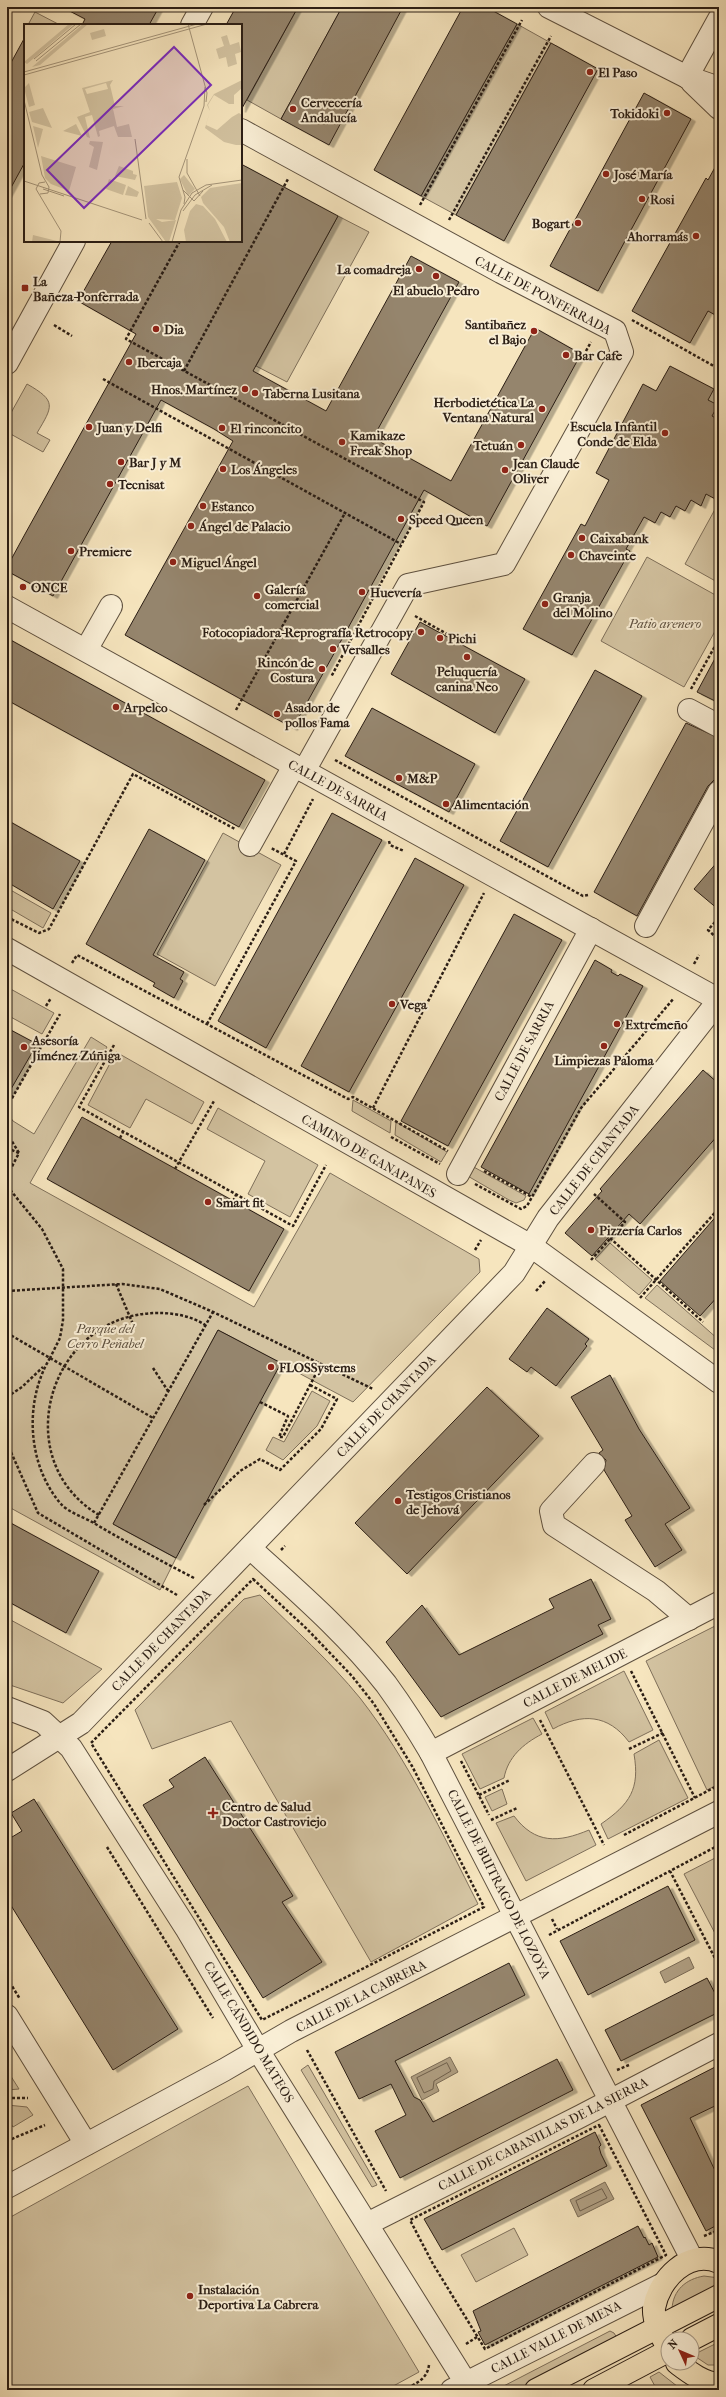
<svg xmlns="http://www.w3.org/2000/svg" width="726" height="2397" font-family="'IM FELL French Canon',serif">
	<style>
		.green { fill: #d3c3a1; stroke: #7f705b }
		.water { fill: #b1a185; stroke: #7b6d58 }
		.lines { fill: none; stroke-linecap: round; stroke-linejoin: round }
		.shore { stroke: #6e604d; stroke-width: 1 }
		.building { fill: #95856d; stroke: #2b1e15; filter: url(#shadow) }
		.minor-casing { stroke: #5e503f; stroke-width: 24 }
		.major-casing { stroke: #2b1e15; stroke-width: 24 }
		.path { stroke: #2b1e15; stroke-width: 2.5; stroke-dasharray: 3 2; stroke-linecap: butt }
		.minor { stroke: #f9eed5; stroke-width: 22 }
		.major { stroke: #f6e5be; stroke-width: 22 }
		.poi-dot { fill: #8f2418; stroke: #f9eed5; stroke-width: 1.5 }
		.labels { text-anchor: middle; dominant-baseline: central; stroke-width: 4; stroke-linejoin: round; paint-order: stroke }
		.poi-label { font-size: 13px; font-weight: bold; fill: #2b1e15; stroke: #f9eed5; text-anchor: start }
		.street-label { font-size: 13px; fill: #2b1e15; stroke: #f9eed5 }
		.park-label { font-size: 13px; font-style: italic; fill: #5d503f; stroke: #f9eed5 }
		.inset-road { fill: none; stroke: #a5957a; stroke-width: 1 }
		.view { fill: #7b2cbf; fill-opacity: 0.15; stroke: #7b2cbf; stroke-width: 2 }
		.inset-edge { fill: none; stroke: #2b1e15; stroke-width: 2 }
	</style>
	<defs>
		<filter id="shadow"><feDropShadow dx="4.5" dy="2.5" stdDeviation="0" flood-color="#0004"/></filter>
	</defs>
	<rect width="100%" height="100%" fill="#f6e5be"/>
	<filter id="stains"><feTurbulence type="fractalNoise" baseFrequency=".005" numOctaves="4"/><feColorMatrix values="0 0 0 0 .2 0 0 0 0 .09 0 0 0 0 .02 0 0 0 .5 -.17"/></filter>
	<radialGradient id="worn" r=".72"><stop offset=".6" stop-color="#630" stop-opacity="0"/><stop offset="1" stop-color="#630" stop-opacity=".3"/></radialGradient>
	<g class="green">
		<polygon points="298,7 342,7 281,119 247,100"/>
		<polygon points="35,12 60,25 34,25 29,23"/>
		<polygon points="517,24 551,43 456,215 421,196"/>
		<polygon points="338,216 369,232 287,382 256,366"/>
		<path d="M27 384C57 401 53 406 37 433L50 440 43 452 7 432V420Z"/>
		<polygon points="719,502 719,583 685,564"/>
		<polygon points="647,557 719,597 719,624 684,687 601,641"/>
		<polygon points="223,833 281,865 215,986 157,954"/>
		<polygon points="7,888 51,913 43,928 7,907"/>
		<polygon points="7,987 54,1013 42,1034 7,1015"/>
		<polygon points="91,1037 107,1047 30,1183 254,1307 330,1173 479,1259 480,1272 353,1402 218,1330 113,1524 176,1558 160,1590 7,1506 7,1113 13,1121 34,1134"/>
		<polygon points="116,1052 204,1102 192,1124 146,1099 130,1128 88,1105"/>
		<polygon points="353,1100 391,1121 390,1133 352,1111"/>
		<polygon points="218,1108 318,1165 290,1217 248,1194 265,1161 207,1129"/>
		<polygon points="396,1122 447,1152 441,1162 395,1135"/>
		<polygon points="472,1166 526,1196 524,1200 516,1203 509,1200 466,1175"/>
		<polygon points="610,1243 652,1280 639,1295 595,1259"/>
		<polygon points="657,1285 719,1340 719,1353 645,1298"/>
		<polygon points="312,1391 330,1401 317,1426 283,1460 266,1450 273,1437 284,1442"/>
		<path d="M260 1595C294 1629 330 1661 360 1698 409 1761 442 1833 478 1904L371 1962 231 1721 152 1749 135 1710 244 1599Z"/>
		<polygon points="7,1618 102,1669 63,1703 7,1684"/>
		<polygon points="719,1624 719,1784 707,1790 646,1661"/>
		<path d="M624 1671 653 1730 629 1742C608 1714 582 1713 553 1729L545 1712Z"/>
		<path d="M533 1718 542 1734C523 1744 508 1757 504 1778L480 1789 462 1754Z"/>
		<path d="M659 1740 688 1798 608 1839 601 1824C630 1804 640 1789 634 1754Z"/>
		<polygon points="502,1789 507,1804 492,1811 485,1797"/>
		<path d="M514 1816C535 1844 558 1843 589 1830L596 1845 526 1881 496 1823Z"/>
		<polygon points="719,1856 719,1941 684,1874"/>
		<polygon points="308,2065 377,2185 372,2187 301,2070"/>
		<polygon points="7,2070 19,2089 7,2090"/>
		<polygon points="248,2086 419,2372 386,2390 7,2390 7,2219"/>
		<polygon points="7,2105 27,2107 33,2115 13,2127 7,2118"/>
		<polygon points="514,2228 528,2255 476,2282 461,2255"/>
		<path d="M704 2276 719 2278V2284L672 2309C673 2290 686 2279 704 2276Z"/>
		<polygon points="610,2331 614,2333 617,2338 517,2390 496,2390"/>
		<polygon points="719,2342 719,2365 708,2365 693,2355"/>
		<polygon points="659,2372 682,2390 657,2390 650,2377"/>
	</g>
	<g class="water">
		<polygon points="689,1957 694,1968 665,1983 660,1972"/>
		<polygon points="450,2057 458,2072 436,2084 439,2091 422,2100 411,2077"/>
		<polygon points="605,2182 614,2199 578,2217 570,2200"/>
	</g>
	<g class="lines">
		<g class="shore">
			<polygon points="447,2063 451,2071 434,2081 433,2089 424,2093 417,2078"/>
			<polygon points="602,2189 607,2198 580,2211 576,2201"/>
		</g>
	</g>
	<g class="building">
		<polygon points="62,7 159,7 149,25 82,25 85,19"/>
		<polygon points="236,7 298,7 241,110 241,25 226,25"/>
		<polygon points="342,7 403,7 329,145 281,119"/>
		<polygon points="463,7 486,7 517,24 421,196 374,170"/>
		<polygon points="25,37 25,162 7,195 7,70"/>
		<polygon points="551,43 598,69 504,241 456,215"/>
		<polygon points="644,93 691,119 598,291 550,266"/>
		<polygon points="719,160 719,317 708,311 690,343 632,311 706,178 708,180"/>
		<polygon points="241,164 338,216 253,371 326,411 411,256 459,282 373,438 451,481 535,328 581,354 487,526 424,490 293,728 125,635 233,441 214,429 161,400 53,596 7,571 7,567 25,534 136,334 78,301 112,241 241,241"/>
		<polygon points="670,366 714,389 708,400 718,405 712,416 719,420 719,501 706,494 701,506 691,500 685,511 676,506 670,517 661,512 655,523 644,517 626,549 630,551 572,655 523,629 581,524 585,526 609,480 596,473 643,384 656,391"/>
		<polygon points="420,622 525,679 495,733 391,674"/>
		<polygon points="7,638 265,780 239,827 7,700"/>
		<polygon points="719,651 719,703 697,692"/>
		<polygon points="595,670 642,696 548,867 500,841"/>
		<polygon points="372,708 475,764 449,812 345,756"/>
		<polygon points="686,723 719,738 719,775 708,786 637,916 594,892"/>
		<polygon points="332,813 382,840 266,1048 218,1021"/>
		<polygon points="7,820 80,861 53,909 7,882"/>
		<polygon points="149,829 205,860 153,955 184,972 180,979 183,981 174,998 153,986 155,983 86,944"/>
		<polygon points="415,858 464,885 349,1092 301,1066"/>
		<polygon points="719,860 719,910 694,889"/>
		<polygon points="514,914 562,940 448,1146 401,1121"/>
		<polygon points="595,960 612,970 611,972 618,976 620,974 643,986 529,1194 481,1167"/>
		<polygon points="7,1028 37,1044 7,1096"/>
		<polygon points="703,1070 719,1084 719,1134 640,1224 629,1214 592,1256 565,1233 602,1191 600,1189"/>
		<polygon points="82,1117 284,1229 249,1291 47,1179"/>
		<polygon points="719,1213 719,1295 700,1316 660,1281"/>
		<polygon points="547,1308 589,1339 585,1344 587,1346 556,1386 531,1367 527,1372 509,1359"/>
		<polygon points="218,1330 281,1363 176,1558 113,1524"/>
		<polygon points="610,1375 639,1429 690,1508 665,1524 682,1550 655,1567 625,1520 632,1516 604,1470 606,1460 599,1453 603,1450 571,1397"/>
		<polygon points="487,1387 539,1436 407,1574 355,1523"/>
		<polygon points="7,1521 99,1571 66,1633 7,1601"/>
		<polygon points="591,1579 611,1619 598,1625 603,1634 441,1717 386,1642 422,1605 459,1655 554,1608 549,1599"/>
		<polygon points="205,1757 293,1896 282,1902 322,1962 263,1998 143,1805 174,1787 169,1780"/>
		<polygon points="34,1799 178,2029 113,2070 7,1899 7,1840 22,1831 11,1813"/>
		<polygon points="668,1886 695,1940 588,1995 560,1941"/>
		<polygon points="509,1963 525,1995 395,2061 414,2097 420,2100 433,2122 557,2059 573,2090 400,2178 375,2131 406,2115 391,2084 359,2099 335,2052"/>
		<polygon points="707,1978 719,2001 719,2012 621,2061 605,2030"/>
		<polygon points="719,2065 719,2104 690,2118 719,2179 719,2224 706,2231 641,2105"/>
		<polygon points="595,2132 601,2145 599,2147 601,2154 607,2166 442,2250 424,2219"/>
		<polygon points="638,2226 644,2238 645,2237 649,2245 652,2243 658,2257 485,2345 478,2332 481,2331 473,2311"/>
	</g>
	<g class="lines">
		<defs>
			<g id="minor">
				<polyline points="549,7 687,77 719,88"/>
				<polyline points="192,25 202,7"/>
				<polyline points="687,77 719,19"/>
				<polyline points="692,82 719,108"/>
				<polyline points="241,130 501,272 615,331 622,352 504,564 408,585 304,771"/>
				<polyline points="7,363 74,241"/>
				<polyline points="7,607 719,1000 548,1218 514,1273 81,1723 7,1770"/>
				<polyline points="86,650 111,606"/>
				<polyline points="689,710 719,726"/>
				<polyline points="250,845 294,766"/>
				<polyline points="646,926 719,792"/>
				<polyline points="7,949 531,1246 719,1382"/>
				<polyline points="458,1174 591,929"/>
				<polyline points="594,1464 551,1511 554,1525 656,1591 689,1619"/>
				<path d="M250 1548C297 1591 346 1633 386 1684 402 1706 417 1729 431 1753L692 2259"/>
				<polyline points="7,1708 43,1722 71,1748 186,1928 258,2050 466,2383"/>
				<polyline points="431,1753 719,1603"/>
				<polyline points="7,2016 86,2144"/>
				<polyline points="7,2187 224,2070 291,2031 719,1812"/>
				<polyline points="367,2224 581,2116 719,2044"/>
				<polyline points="452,2390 661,2285"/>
			</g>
			<g id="major">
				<polyline points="692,2339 719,2325"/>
				<path d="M668 2348C662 2337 653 2322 654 2308 659 2279 688 2249 719 2262"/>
				<path d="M677 2363C689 2372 703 2383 719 2384"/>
				<polyline points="536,2390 719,2296"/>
				<polyline points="594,2390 668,2351"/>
			</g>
		</defs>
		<use href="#minor" class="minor-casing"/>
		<use href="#major" class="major-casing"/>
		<g class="path">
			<polyline points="420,205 522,20"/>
			<polyline points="449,220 551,36"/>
			<polyline points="180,241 126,339 424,502 331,677"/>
			<polyline points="632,320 719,369"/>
			<polyline points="54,325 72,336"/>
			<polyline points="586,351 591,342"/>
			<polyline points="184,371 288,179"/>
			<polyline points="103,379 401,544"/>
			<polyline points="415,616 447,634"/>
			<polyline points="691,689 719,639"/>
			<polyline points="236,710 345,513"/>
			<polyline points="335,760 583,896 588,895"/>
			<polyline points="389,841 390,845 404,851"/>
			<polyline points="284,854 313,799"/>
			<polyline points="7,917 39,933 49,929 133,774 235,829"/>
			<polyline points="715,922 708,930 719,940"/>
			<polyline points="72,963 77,955 348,1099 353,1097 448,1151"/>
			<polyline points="694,964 699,955"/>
			<polyline points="46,1006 51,998"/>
			<polyline points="207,1024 296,861 271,848"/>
			<polyline points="114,1045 79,1107 293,1226 326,1165"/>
			<polyline points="7,1107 60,1014"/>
			<polyline points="373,1108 484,893"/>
			<polyline points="7,1133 19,1153"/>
			<polyline points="391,1137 440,1164"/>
			<polyline points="120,1138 123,1132"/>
			<polyline points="7,1148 19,1153 7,1176"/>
			<polyline points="175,1169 214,1101"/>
			<polyline points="484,1171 532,1197"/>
			<polyline points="475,1184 521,1209 527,1206 581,1108 674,998"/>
			<polyline points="7,1186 42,1229 63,1269 63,1320 60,1338 50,1358"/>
			<polyline points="233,1201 236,1195"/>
			<polyline points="610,1238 703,1322"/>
			<polyline points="475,1250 481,1240"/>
			<polyline points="591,1260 625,1222 594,1194"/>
			<polyline points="116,1284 135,1329"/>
			<polyline points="7,1291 122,1284 160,1289 213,1312 373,1389"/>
			<polyline points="536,1291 545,1281"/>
			<polyline points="640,1298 719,1208"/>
			<polyline points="7,1333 153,1418"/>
			<path d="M50 1358C24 1401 27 1465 61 1504 68 1512 83 1517 92 1522 126 1542 159 1560 194 1578"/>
			<polyline points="153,1368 168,1391"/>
			<polyline points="7,1397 22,1387 43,1367"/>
			<polyline points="260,1402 288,1416 279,1437 283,1437 321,1364"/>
			<polyline points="7,1443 38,1513 177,1595"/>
			<polyline points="204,1505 240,1471 260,1459 280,1470 321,1429 337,1399 310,1385"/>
			<path d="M99 1515C5 1459 50 1312 159 1313 174 1313 192 1316 205 1325"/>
			<polyline points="94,1523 213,1312"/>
			<polyline points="281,1550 285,1546"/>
			<polygon points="253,1579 307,1629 352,1676 374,1704 412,1766 484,1907 262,2020 91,1743"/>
			<polyline points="631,1671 695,1798"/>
			<polyline points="540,1720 604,1845"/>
			<polyline points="629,1749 663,1733"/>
			<polyline points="461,1761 489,1815"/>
			<polyline points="479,1795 510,1780"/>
			<polyline points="491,1820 517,1808"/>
			<polyline points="624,1835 719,1785"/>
			<polyline points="719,1845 670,1871 719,1966"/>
			<polyline points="107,1847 213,2018"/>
			<polyline points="552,1919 557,1929"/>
			<polyline points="549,1935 670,1871"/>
			<polyline points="7,1978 20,1999"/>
			<polyline points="307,2050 386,2191"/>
			<polyline points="617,2070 629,2065"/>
			<polyline points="7,2098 28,2098"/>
			<polygon points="599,2125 666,2255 485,2349 433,2264 410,2220"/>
			<polyline points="7,2141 45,2125"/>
			<polyline points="704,2236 719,2230"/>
			<polyline points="466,2344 477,2337"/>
			<path d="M403 2390C415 2384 427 2380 429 2365"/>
		</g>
		<use href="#minor" class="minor"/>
		<use href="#major" class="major"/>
	</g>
	<g class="poi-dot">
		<circle cx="590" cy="72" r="4"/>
		<circle cx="293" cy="109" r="4"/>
		<circle cx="667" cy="113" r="4"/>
		<circle cx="606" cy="174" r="4"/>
		<circle cx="642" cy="199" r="4"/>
		<circle cx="578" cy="223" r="4"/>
		<circle cx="696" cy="236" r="4"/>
		<circle cx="419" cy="269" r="4"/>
		<circle cx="436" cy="276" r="4"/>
		<rect x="21" y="284" width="8" height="8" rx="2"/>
		<circle cx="156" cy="329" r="4"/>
		<circle cx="534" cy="331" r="4"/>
		<circle cx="566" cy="355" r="4"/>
		<circle cx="129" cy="362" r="4"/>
		<circle cx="245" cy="389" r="4"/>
		<circle cx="255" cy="393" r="4"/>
		<circle cx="542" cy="409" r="4"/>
		<circle cx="89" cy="427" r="4"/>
		<circle cx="222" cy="428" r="4"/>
		<circle cx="665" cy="433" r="4"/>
		<circle cx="342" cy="442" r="4"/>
		<circle cx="521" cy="445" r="4"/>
		<circle cx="121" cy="462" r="4"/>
		<circle cx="223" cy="469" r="4"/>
		<circle cx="505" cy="470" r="4"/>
		<circle cx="110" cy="484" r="4"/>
		<circle cx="203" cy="506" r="4"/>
		<circle cx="401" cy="519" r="4"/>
		<circle cx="191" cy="526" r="4"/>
		<circle cx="582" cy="538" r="4"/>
		<circle cx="71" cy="551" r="4"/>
		<circle cx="571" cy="555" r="4"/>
		<circle cx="173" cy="562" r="4"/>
		<circle cx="23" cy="587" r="4"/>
		<circle cx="362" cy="592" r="4"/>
		<circle cx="257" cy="596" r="4"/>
		<circle cx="545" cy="604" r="4"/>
		<circle cx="421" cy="632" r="4"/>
		<circle cx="440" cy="638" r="4"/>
		<circle cx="333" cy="649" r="4"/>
		<circle cx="467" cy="657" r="4"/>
		<circle cx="322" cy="669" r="4"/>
		<circle cx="116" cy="707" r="4"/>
		<circle cx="277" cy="714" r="4"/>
		<circle cx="399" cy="778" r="4"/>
		<circle cx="446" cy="804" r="4"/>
		<circle cx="392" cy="1004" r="4"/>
		<circle cx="617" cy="1024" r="4"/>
		<circle cx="604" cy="1046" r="4"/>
		<circle cx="24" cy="1047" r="4"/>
		<circle cx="208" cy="1202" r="4"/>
		<circle cx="591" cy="1230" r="4"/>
		<circle cx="271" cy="1367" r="4"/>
		<circle cx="398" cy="1501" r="4"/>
		<path d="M211 1807h4v4h4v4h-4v4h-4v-4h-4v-4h4z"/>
		<circle cx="190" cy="2296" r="4"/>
	</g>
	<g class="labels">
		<g class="poi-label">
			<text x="598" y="72">El Paso</text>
			<text x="301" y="102">Cervecería<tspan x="301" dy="15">Andalucía</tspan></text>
			<text x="659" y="113" text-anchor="end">Tokidoki</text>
			<text x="614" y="174">José María</text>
			<text x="650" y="199">Rosi</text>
			<text x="570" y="223" text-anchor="end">Bogart</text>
			<text x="688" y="236" text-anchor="end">Ahorramás</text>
			<text x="411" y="269" text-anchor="end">La comadreja</text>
			<text x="33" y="281">La<tspan x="33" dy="15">Bañeza-Ponferrada</tspan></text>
			<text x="436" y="290" text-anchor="middle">El abuelo Pedro</text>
			<text x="526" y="324" text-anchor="end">Santibañez<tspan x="526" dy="15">el Bajo</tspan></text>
			<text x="164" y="329">Dia</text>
			<text x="574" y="355">Bar Cafe</text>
			<text x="137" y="362">Ibercaja</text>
			<text x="237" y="389" text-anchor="end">Hnos. Martínez</text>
			<text x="263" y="393">Taberna Lusitana</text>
			<text x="534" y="402" text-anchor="end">Herbodietética La<tspan x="534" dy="15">Ventana Natural</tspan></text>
			<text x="657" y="426" text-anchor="end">Escuela Infantil<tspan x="657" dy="15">Conde de Elda</tspan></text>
			<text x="97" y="427">Juan y Delfi</text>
			<text x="230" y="428">El rinconcito</text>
			<text x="350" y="435">Kamikaze<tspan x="350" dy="15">Freak Shop</tspan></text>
			<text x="513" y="445" text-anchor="end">Tetuán</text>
			<text x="129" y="462">Bar J y M</text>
			<text x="513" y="463">Jean Claude<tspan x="513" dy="15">Oliver</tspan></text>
			<text x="231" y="469">Los Ángeles</text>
			<text x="118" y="484">Tecnisat</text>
			<text x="211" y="506">Estanco</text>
			<text x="409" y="519">Speed Queen</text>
			<text x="199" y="526">Ángel de Palacio</text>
			<text x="590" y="538">Caixabank</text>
			<text x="79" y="551">Premiere</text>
			<text x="579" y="555">Chaveinte</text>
			<text x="181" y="562">Miguel Ángel</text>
			<text x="31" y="587">ONCE</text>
			<text x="265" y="589">Galería<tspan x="265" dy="15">comercial</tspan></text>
			<text x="370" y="592">Huevería</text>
			<text x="553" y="597">Granja<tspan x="553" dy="15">del Molino</tspan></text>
			<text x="413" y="632" text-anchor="end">Fotocopiadora-Reprografía Retrocopy</text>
			<text x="448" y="638">Pichi</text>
			<text x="341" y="649">Versalles</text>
			<text x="314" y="662" text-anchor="end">Rincón de<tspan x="314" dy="15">Costura</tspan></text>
			<text x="467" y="671" text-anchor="middle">Peluquería<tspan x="467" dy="15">canina Neo</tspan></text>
			<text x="124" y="707">Arpelco</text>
			<text x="285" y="707">Asador de<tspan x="285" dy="15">pollos Fama</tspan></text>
			<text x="407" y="778">M&amp;P</text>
			<text x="454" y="804">Alimentación</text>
			<text x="400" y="1004">Vega</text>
			<text x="625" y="1024">Extremeño</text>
			<text x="32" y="1040">Asesoría<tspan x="32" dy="15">Jiménez Zúñiga</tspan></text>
			<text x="604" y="1060" text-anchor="middle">Limpiezas Paloma</text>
			<text x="216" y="1202">Smart fit</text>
			<text x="599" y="1230">Pizzería Carlos</text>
			<text x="279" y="1367">FLOSSystems</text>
			<text x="406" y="1494">Testigos Cristianos<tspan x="406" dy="15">de Jehová</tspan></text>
			<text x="222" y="1806">Centro de Salud<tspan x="222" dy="15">Doctor Castroviejo</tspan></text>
			<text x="198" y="2289">Instalación<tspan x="198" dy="15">Deportiva La Cabrera</tspan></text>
		</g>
		<g class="street-label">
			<text transform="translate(543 295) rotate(28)">CALLE DE PONFERRADA</text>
			<text transform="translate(338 790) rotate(29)">CALLE DE SARRIA</text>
			<text transform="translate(524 1051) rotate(-62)">CALLE DE SARRIA</text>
			<text transform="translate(369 1156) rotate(30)">CAMINO DE GANAPANES</text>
			<text transform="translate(594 1160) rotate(-52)">CALLE DE CHANTADA</text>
			<text transform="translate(386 1406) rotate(-46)">CALLE DE CHANTADA</text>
			<text transform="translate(161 1640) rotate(-46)">CALLE DE CHANTADA</text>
			<text transform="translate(575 1678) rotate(-27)">CALLE DE MELIDE</text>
			<text transform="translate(499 1884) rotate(63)">CALLE DE BUITRAGO DE LOZOYA</text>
			<text transform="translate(361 1996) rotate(-27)">CALLE DE LA CABRERA</text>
			<text transform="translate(249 2032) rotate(59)">CALLE CÁNDIDO MATEOS</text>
			<text transform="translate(543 2134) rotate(-27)">CALLE DE CABANILLAS DE LA SIERRA</text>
			<text transform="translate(556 2337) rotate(-27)">CALLE VALLE DE MENA</text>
		</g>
		<g class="park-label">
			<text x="665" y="623">Patio arenero</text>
			<text x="105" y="1328">Parque del<tspan x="105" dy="15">Cerro Peñabel</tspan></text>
		</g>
	</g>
	<g transform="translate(24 24)">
		<rect width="218" height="218" fill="#f6e5be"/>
		<path d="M45 0H50L3 40 0 38ZM59 0H64L16 41 8 43ZM80 5 82 12 68 16 66 9ZM203 11 206 21 215 18 217 28 211 30 213 40 204 43 202 33 195 35 192 25 200 22 197 13ZM89 56 86 61 91 82H100L89 85 93 103 105 100 108 113H94L90 102 75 107 76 112 74 113 68 91 61 93 66 114 63 113 53 93 66 88 58 64ZM82 59 84 65 63 70 61 65ZM218 56V64L210 71V80H205L190 71 184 81 186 87 182 101 193 106 208 93 215 89 218 91V117L217 121H212L200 118 181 104 186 87 183 81 190 70ZM5 59 11 81 5 83 0 64ZM19 84 28 104 8 98 5 88ZM52 100 58 112 39 107ZM9 102 19 105 14 124ZM66 117 79 118 73 146 65 143 70 123 65 120ZM17 132 52 143 45 167 27 160 21 154ZM95 142 109 147V150L113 151 111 156 91 152ZM160 151 171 165 164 172 156 155ZM85 155 102 161 99 171 82 165ZM153 158 158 174 151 196 132 195 138 198 152 196 145 218H142L124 193 120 162ZM218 159V218H206L200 203 179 179 177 173 186 164ZM104 162 115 168 113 173 101 171ZM172 180 179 182 191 195 203 218H162L160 206 166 187ZM9 211 33 217V218H8Z" fill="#d3c3a1" fill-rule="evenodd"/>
		<path class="inset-road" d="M164 0 183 69 182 78M10 35 52 0M12 37 57 0M0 48 173 0M0 51 183 0M0 76 18 151 25 163 24 169 16 170M111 115 122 195M163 135V149L176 172M0 157 118 196M21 158 15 159 12 165 37 207 36 218M19 165 40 172M159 166 170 177 179 167M160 180 161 173 155 153 180 82 181 63M159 187 171 171 188 161M125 199 139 218M148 218 157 186 168 169 182 161 218 156"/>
		<path class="view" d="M150 23 187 61 60 184 23 146Z"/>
		<rect width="218" height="218" class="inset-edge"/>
	</g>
	<rect width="726" height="2397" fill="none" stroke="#f6e5be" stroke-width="24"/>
	<rect x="8" y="8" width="710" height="2381" fill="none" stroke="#2b1e15" stroke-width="2"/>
	<rect x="12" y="12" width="702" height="2373" fill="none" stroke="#2b1e15"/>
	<g transform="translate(680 2351) rotate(314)"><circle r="19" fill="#f9eed5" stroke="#a79b88"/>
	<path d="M0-3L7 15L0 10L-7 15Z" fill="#8f2418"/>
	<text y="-6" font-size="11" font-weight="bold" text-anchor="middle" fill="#2b1e15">N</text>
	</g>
	<rect width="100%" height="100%" filter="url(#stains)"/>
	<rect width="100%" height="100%" fill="url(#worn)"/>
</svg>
